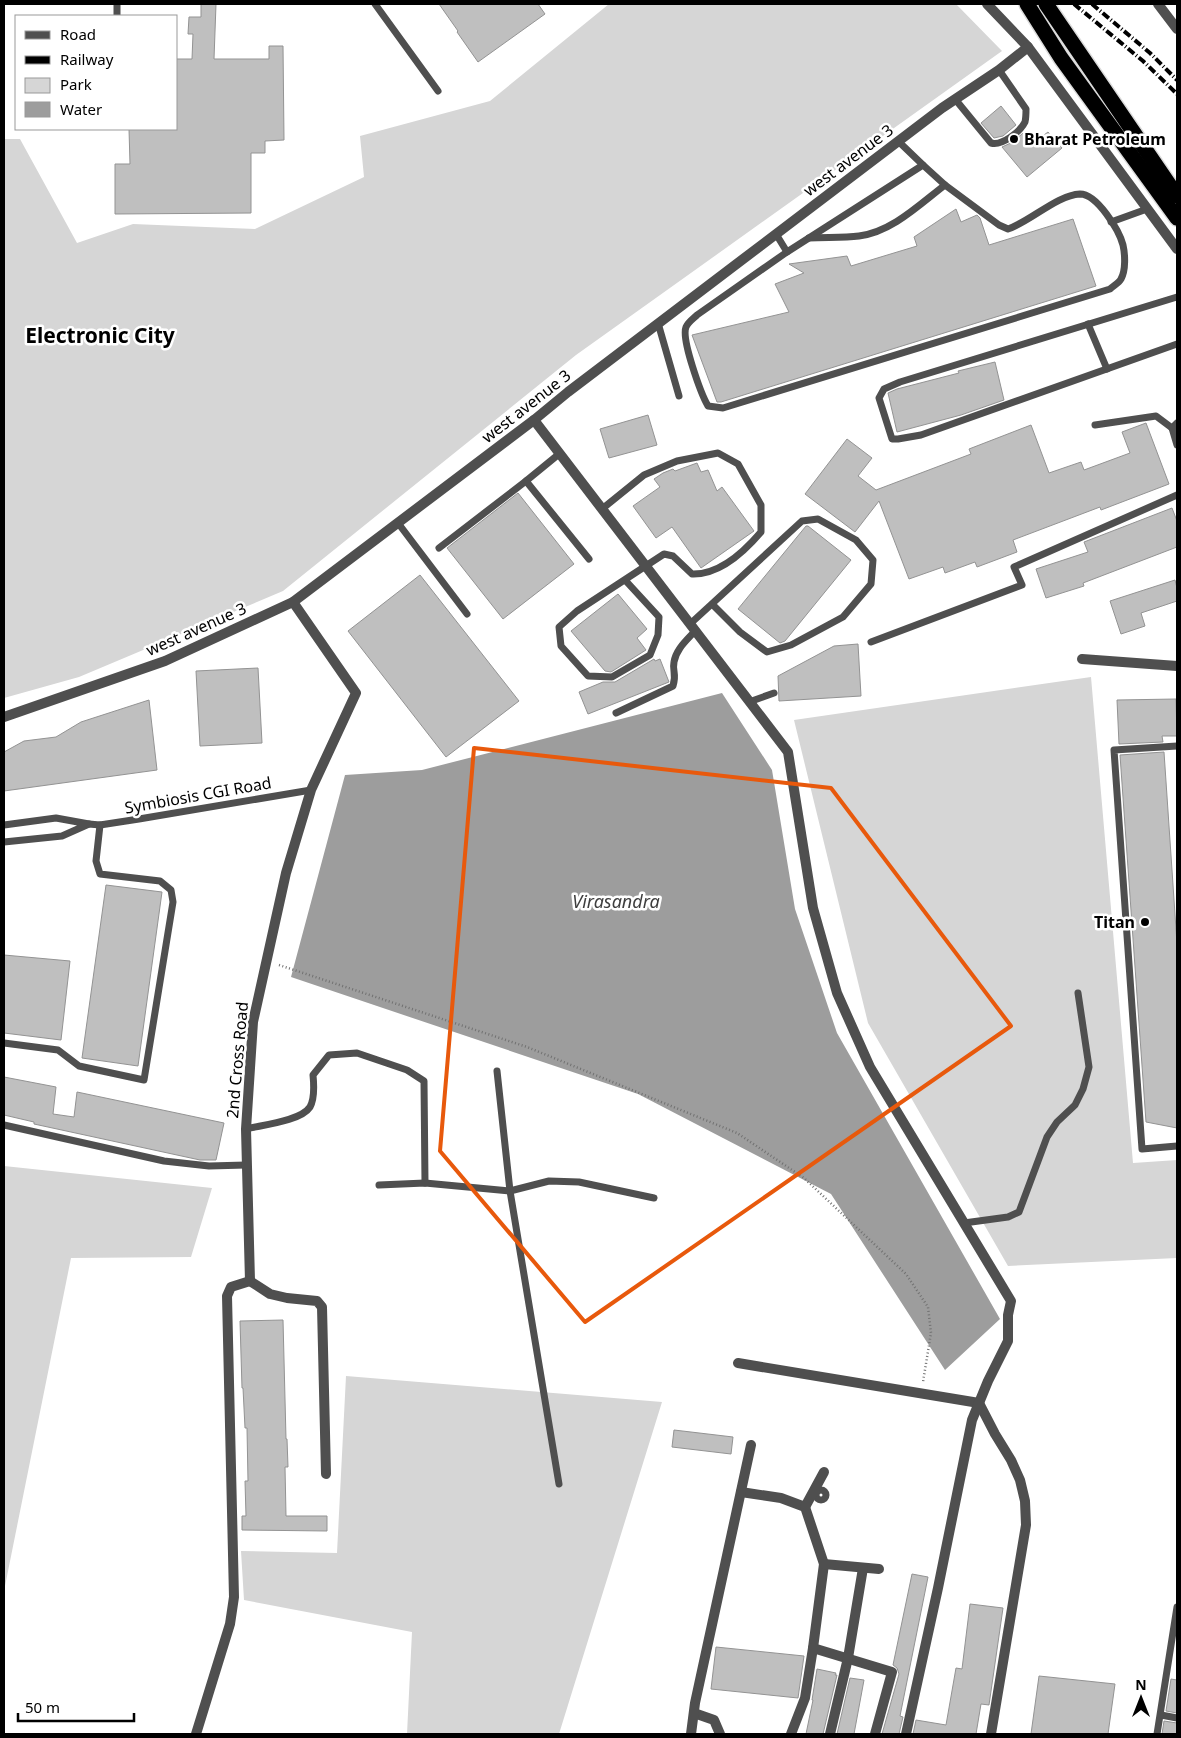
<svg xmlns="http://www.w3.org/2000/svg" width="1181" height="1738" font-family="'Noto Sans',sans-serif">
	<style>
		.green { fill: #d6d6d6 }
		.water { fill: #9d9d9d }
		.building { fill: #bfbfbf; stroke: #939393 }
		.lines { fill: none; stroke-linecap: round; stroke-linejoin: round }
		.motorway-casing { stroke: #dbdbdb; stroke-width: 18 }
		.path { stroke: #717171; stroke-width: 2.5; stroke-dasharray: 1 2.5; stroke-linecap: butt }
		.service { stroke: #4f4f4f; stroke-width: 7 }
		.minor { stroke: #4f4f4f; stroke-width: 10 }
		.tertiary { stroke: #4f4f4f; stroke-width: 10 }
		.motorway { stroke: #000; stroke-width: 15 }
		.rail { stroke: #000; stroke-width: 4; stroke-dasharray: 8 2.5 1 2.5; stroke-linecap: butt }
		.marked { fill: none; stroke: #e8590c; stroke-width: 4; stroke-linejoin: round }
		.poi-dot { fill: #000; stroke: #fff; stroke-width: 2 }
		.labels { text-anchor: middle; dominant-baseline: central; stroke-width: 5; stroke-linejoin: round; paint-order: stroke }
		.poi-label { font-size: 16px; font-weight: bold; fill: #000; stroke: #fff; text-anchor: start }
		.street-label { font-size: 16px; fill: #000; stroke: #fff }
		.water-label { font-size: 18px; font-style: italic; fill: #3e3e3e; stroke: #fff }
		.district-label { font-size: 21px; font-weight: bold; fill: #000; stroke: #fff }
	</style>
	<rect width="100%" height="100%" fill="#fff"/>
	<g class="green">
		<polygon points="609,4 956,4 1002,51 576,355 283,591 79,677 4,698 4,139 20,139 77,243 133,224 255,229 364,177 360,136 490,101"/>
		<polygon points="1091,677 1133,1163 1177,1160 1177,1258 1008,1266 868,1023 794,720"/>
		<polygon points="4,1166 212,1188 191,1257 71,1258 4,1591"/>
		<polygon points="346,1376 662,1402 559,1734 407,1734 412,1632 244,1600 241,1551 337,1553"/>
	</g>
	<polygon class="water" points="722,693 772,770 795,909 837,1033 1000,1319 945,1370 831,1194 638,1094 291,977 345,775 422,770"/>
	<g class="building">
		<polygon points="201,4 216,4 214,59 269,59 269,46 283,46 284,140 265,141 265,153 251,153 251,213 115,214 115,164 130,164 129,129 176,129 176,59 192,59 193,34 188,34 189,17 201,17"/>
		<polygon points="439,4 538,4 545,14 478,62 457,32 458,31"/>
		<polygon points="1001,106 1016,125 1003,136 994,138 981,123"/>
		<polygon points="1048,132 1062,148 1027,177 1002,147 1013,142 1023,133 1032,144"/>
		<polygon points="956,209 961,222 977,215 980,218 989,245 1073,219 1096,286 721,402 717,402 692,335 789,312 775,284 804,273 789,264 847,256 851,266 917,246 914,237"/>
		<polygon points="995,362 1004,400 961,415 897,432 888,393 897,389 959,373 958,371"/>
		<polygon points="648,415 657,445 609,458 600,429"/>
		<polygon points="1146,423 1169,484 1101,510 1100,507 1013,540 1017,552 977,567 975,562 945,573 943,567 909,579 879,501 855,532 805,494 847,439 872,458 858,476 876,490 971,454 969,449 1031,425 1049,473 1081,462 1084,470 1130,453 1122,432"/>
		<polygon points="697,463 701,472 708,470 717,491 722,487 754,531 701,568 672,527 656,538 633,506 660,487 654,479 663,473 673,469 675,471"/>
		<polygon points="518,493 574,564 503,619 447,548"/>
		<polygon points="1172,508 1177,521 1177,547 1083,583 1084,586 1046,598 1036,569 1088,552 1084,542"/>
		<polygon points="806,526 808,526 851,560 785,641 780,643 738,609"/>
		<polygon points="420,575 519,701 446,757 348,631"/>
		<polygon points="1175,580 1177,588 1177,601 1141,613 1145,626 1121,634 1110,601"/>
		<polygon points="618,594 647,629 637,638 646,650 611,672 605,671 571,631"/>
		<polygon points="858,644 861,696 779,701 778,676 834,646"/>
		<polygon points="654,659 655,661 660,659 669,682 588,714 579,692 603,682 615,682"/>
		<polygon points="258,668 262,743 200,746 196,671"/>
		<polygon points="1176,699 1177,736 1162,736 1163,742 1119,744 1117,700"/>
		<polygon points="149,700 157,770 4,791 4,752 24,741 56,737 81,722"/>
		<polygon points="1164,752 1177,944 1177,1128 1146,1122 1120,755"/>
		<polygon points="106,885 162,892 138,1066 82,1058"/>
		<polygon points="4,955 70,961 61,1040 4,1033"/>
		<polygon points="4,1077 56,1087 53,1114 74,1117 77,1092 224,1123 216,1160 200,1160 34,1124 34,1122 4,1115"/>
		<polygon points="283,1320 286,1439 287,1439 288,1467 285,1467 286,1516 327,1516 327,1531 242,1530 242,1516 246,1516 245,1481 248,1481 247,1428 245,1428 243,1388 242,1388 240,1321"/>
		<polygon points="674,1430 733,1437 731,1454 672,1447"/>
		<polygon points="912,1574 928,1577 900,1716 903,1717 899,1734 882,1734 899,1674 897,1668 893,1665"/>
		<polygon points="970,1604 1003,1608 989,1705 981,1704 976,1734 913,1734 916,1720 946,1725 956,1668 962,1669"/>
		<polygon points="716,1647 804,1656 798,1698 711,1689"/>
		<polygon points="817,1669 836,1673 835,1675 837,1675 823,1734 806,1734 813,1700 812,1700"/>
		<polygon points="1039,1676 1115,1684 1108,1734 1031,1734"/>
		<polygon points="850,1678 864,1680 854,1734 837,1734"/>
		<polygon points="1171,1679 1177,1680 1177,1713 1166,1711"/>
		<polygon points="1164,1721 1177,1723 1177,1734 1162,1734"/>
	</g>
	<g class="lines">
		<defs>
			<g id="motorway">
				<polyline points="1027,4 1061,58 1177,218"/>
				<polyline points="1046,4 1177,196"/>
			</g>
		</defs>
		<use href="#motorway" class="motorway-casing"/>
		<polyline class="path" points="279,965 527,1047 737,1133 804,1178 906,1274 928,1307 931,1333 923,1382"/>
		<g class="service">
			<polyline points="117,4 117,16"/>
			<polyline points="375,4 438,91"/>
			<path d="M955 99 991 143C1002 146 1020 132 1025 122 1026 118 1026 114 1026 109L999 70"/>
			<polyline points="898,141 923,165"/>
			<path d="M923 165 945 185 999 225 1008 229C1031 221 1057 195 1080 194 1097 194 1119 230 1123 245 1125 254 1126 270 1121 279 1119 283 1113 286 1110 289L723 408 708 406C701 394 681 339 686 327 688 322 694 318 697 315L787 252Z"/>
			<polyline points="1111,222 1147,209"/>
			<polyline points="776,234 787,252"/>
			<path d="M809 238C825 237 843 238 859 236 892 232 920 204 945 185"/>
			<polyline points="1177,297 900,382 884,389 879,398 892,439 898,439 921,435 1177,344"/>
			<polyline points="658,323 679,396"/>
			<polyline points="1088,324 1107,369"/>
			<polyline points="1095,425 1156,416 1172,428 1177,423"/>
			<polyline points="1172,428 1177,445"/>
			<polyline points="526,481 589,559"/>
			<path d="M602 509 644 475 677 461 718 453 738 464 761 505V532C744 552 720 575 692 574L673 556 664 554 577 611 559 627 561 646 588 676 612 677 650 655 658 635 659 617 625 580"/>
			<polyline points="398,523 467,614"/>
			<polyline points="439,548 526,481 559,454"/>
			<polyline points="690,624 802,521 818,519 856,540 873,560 871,584 843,617 791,645 767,652 740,632 712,604"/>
			<polyline points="871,642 1022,585 1014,567 1177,495"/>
			<polyline points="749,702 774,693"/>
			<path d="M616 713 673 686C677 673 672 672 674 662 676 649 687 640 695 631"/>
			<polyline points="1177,746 1114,750 1142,1149 1177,1146"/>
			<polyline points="89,824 100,825 139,819 311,790"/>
			<polyline points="4,825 56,818 89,824 62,836 4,842"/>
			<polyline points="4,1043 58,1050 79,1066 144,1080 173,902 171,890 160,881 100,874 96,861 100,825"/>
			<polyline points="497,1071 510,1191 559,1484"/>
			<polyline points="4,1125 164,1161 209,1166 246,1165"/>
			<path d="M246 1129C262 1125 301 1121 310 1107 315 1098 314 1085 313 1075L329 1055 357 1053 407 1070 424 1081 425 1183"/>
			<polyline points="379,1185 425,1183 510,1191 549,1181 579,1182 654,1198"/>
			<polyline points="964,1223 1008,1217 1019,1212 1047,1137 1057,1122 1075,1105 1083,1089 1089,1067 1078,993"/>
			<polyline points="1161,1715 1177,1718"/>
			<polyline points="1157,1734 1177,1607"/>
		</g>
		<g class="minor">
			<polyline points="1082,659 1177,666"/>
			<polyline points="250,1281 246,1129 253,1022 286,873 311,790 356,693 293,602"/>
			<polyline points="250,1281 270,1294 287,1298 317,1301 322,1307 326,1474"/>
			<polyline points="738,1363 979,1403 995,1434 1011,1460 1020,1480 1025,1501 1026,1525 991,1734"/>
			<circle cx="821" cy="1495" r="3.5"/>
			<polyline points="741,1492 781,1498 805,1507 824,1564 813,1648 892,1672 875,1734"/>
			<polyline points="805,1507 824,1472"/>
			<polyline points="824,1564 879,1569"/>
			<polyline points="694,1713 714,1720 720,1734"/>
			<polyline points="196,1734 230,1624 234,1597 227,1296 231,1287 250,1281"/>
			<polyline points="691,1734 695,1703 751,1445"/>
			<polyline points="791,1734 805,1698 813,1648"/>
			<polyline points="830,1734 848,1658 863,1568"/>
		</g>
		<g class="tertiary">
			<polyline points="987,4 1028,47 1177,249"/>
			<polyline points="1158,4 1177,29"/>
			<polyline points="534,420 788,752 813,908 837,993 870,1067 1011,1301 1008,1315 1008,1341 988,1381 972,1420 938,1588 906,1734"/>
			<polyline points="4,717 165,661 293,602 534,420 568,392 942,108 999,70 1028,47"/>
		</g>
		<use href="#motorway" class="motorway"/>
		<g class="rail">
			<polyline points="1074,4 1143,61 1177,94"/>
			<polyline points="1092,4 1150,53 1177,80"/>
		</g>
	</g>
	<path class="marked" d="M474 748 831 788 1011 1026 585 1322 440 1151Z"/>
	<g class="poi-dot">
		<circle cx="1014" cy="139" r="5"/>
		<circle cx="1145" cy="922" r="5"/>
	</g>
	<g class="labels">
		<g class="poi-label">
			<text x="1024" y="139">Bharat Petroleum</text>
			<text x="1135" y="922" text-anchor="end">Titan</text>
		</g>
		<g class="street-label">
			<text transform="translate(848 160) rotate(-37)">west avenue 3</text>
			<text transform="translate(526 406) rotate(-38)">west avenue 3</text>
			<text transform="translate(196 629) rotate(-24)">west avenue 3</text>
			<text transform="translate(198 795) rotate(-10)">Symbiosis CGI Road</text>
			<text transform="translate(237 1060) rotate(-85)">2nd Cross Road</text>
		</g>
		<g class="water-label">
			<text x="616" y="901">Virasandra</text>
		</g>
		<g class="district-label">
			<text x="100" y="335">Electronic City</text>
		</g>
	</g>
	<rect width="1181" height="1738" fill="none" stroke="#000000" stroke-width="10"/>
	<rect x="15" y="15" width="162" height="115" fill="#ffffff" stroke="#999999"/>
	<rect x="25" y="31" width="25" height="8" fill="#4f4f4f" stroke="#999999"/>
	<text x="60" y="40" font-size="15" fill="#000000">Road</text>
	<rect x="25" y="56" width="25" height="8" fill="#000000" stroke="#999999"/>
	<text x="60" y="65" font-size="15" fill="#000000">Railway</text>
	<rect x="25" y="78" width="25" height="15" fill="#d6d6d6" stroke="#999999"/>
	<text x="60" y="90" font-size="15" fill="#000000">Park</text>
	<rect x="25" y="102" width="25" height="15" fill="#9d9d9d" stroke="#999999"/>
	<text x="60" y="115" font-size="15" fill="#000000">Water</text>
	<g transform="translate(1141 1698)" stroke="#ffffff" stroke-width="4" paint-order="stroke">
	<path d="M0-4L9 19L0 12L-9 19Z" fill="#000000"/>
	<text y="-8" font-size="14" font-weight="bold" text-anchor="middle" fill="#000000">N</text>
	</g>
	<path d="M18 1713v8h116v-8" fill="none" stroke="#000000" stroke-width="2.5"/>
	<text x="25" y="1713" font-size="15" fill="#000000" stroke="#ffffff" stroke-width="4" paint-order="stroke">50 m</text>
</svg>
